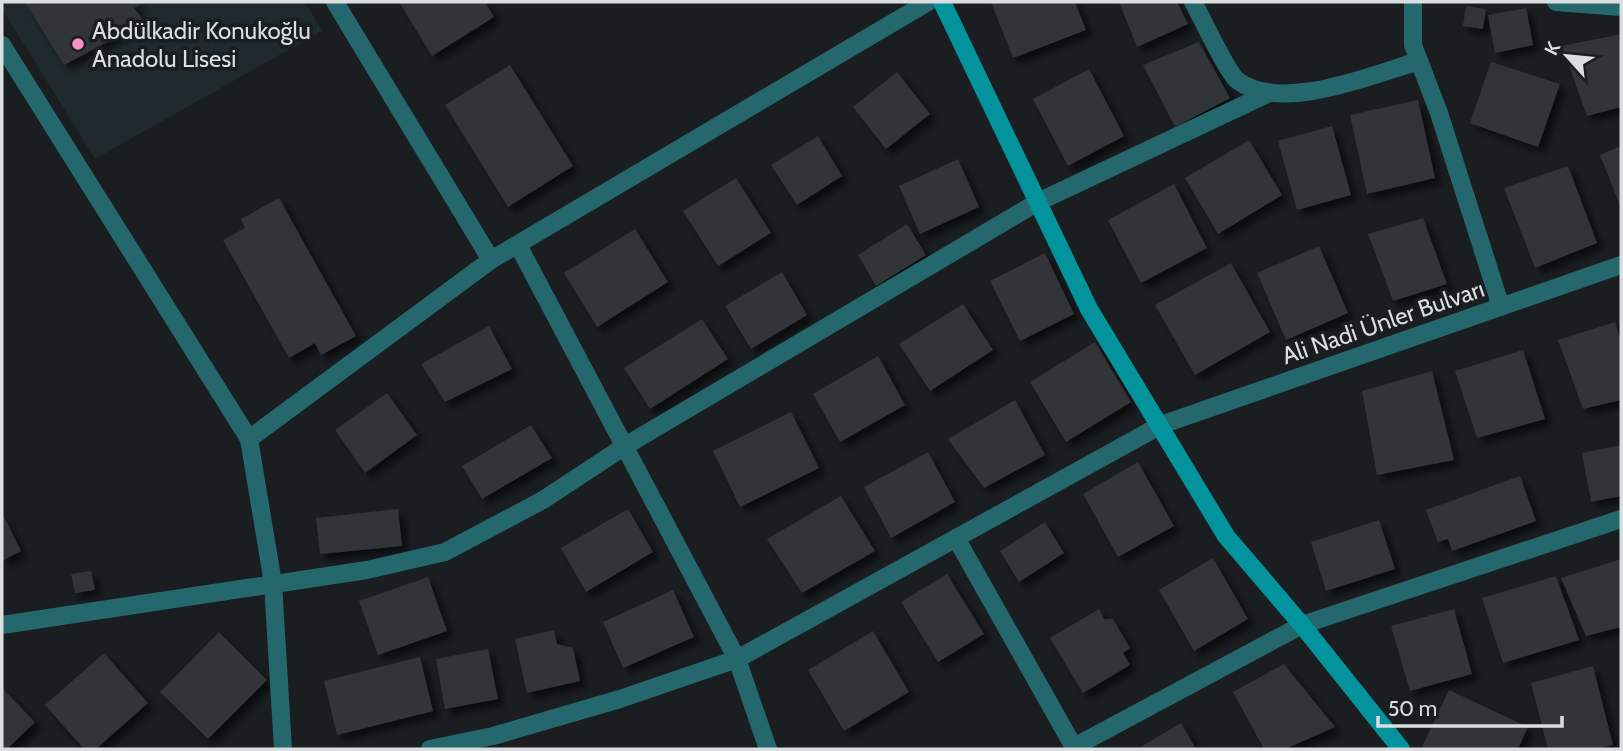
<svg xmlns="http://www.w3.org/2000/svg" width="1623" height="751" font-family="Cabin,sans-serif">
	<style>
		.built { fill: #1f292e }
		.building { fill: #313437; filter: url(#shadow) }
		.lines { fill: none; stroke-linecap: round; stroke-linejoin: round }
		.street { stroke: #24686e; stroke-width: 18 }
		.secondary { stroke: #03939d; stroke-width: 18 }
		.poi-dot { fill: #f98fc9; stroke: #1a1e20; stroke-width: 2.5 }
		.labels { text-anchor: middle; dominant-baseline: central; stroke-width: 7; stroke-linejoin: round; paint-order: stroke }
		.poi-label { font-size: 24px; fill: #dbdedf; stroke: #1a1e20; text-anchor: start }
		.street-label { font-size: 24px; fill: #dbdedf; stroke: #1a1e20 }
	</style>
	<defs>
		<filter id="shadow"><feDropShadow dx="6" dy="6" stdDeviation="3.5" flood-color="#0009"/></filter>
	</defs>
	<rect width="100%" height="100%" fill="#1a1e20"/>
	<polygon class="built" points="2,2 305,2 322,31 95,159 2,9"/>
	<g class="building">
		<polygon points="25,2 145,2 134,8 145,22 64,65"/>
		<polygon points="399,2 485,2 494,17 432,56"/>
		<polygon points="991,2 1075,2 1086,30 1013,58"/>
		<polygon points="1119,2 1177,2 1188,24 1137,47"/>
		<polygon points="1466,6 1486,9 1483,29 1463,26"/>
		<polygon points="1526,8 1533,45 1495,53 1488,15"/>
		<polygon points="1621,34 1621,107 1587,116 1562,46"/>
		<polygon points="1199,42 1230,98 1175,127 1143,65"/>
		<polygon points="1491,62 1560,84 1538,147 1470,123"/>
		<polygon points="510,65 573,166 508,207 445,105"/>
		<polygon points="1089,69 1124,136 1068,166 1033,99"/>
		<polygon points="897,72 930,114 886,149 853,107"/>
		<polygon points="1418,100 1435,178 1367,194 1350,115"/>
		<polygon points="1332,126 1351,195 1297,210 1278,141"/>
		<polygon points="818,136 842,176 797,205 771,165"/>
		<polygon points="1249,140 1282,195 1218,234 1185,178"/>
		<polygon points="1621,146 1621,208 1600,155"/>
		<polygon points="958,159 979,207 920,234 899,186"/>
		<polygon points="1568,166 1597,243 1535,268 1504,188"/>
		<polygon points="736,178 771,233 718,266 683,211"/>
		<polygon points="1174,184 1207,248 1141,283 1108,220"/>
		<polygon points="279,198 356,336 321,355 315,343 289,358 223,240 245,228 241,219"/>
		<polygon points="1423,218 1447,284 1393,301 1368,234"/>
		<polygon points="907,224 926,255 876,286 858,255"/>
		<polygon points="635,229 668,282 597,327 564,273"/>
		<polygon points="1319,246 1348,313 1286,340 1257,273"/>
		<polygon points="1045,253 1074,314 1020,341 990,281"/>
		<polygon points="1231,263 1270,332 1195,375 1155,305"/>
		<polygon points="782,272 807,315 751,349 725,306"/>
		<polygon points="963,304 993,350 930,391 899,344"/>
		<polygon points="702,319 728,359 650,409 624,368"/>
		<polygon points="1615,322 1621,341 1621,400 1583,409 1558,340"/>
		<polygon points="489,326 512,369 445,402 421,364"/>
		<polygon points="1095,342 1131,402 1066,442 1030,382"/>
		<polygon points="1523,350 1545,419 1477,438 1455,371"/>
		<polygon points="878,356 905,405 840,442 813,394"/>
		<polygon points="1432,371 1454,460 1377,475 1362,391"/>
		<polygon points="387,393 417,435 365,473 335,430"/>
		<polygon points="1015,400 1045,455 984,488 948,439"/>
		<polygon points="791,412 819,468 740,507 713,451"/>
		<polygon points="531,425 552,458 482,499 462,466"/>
		<polygon points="1621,445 1621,496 1591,502 1582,453"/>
		<polygon points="928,452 955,502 891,538 864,487"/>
		<polygon points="1138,462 1174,526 1118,557 1083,494"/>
		<polygon points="1520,476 1536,521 1452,551 1448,539 1438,542 1426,510"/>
		<polygon points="841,496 875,551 802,593 767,539"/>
		<polygon points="398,509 402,546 320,554 316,518"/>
		<polygon points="628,509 653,552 586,592 561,548"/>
		<polygon points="2,513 21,551 2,561"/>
		<polygon points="1379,520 1395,569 1326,591 1311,542"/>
		<polygon points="1045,522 1064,553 1019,582 1000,551"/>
		<polygon points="1213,558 1248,619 1194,651 1159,590"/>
		<polygon points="1621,559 1621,627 1586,636 1561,578"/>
		<polygon points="91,571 95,590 75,593 71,574"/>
		<polygon points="947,574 984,634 938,662 901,602"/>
		<polygon points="1556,576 1579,640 1503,663 1482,598"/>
		<polygon points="428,577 447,631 378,655 359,601"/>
		<polygon points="673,590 694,637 623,668 603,622"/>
		<polygon points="1099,609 1104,619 1113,619 1130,648 1123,653 1130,665 1083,693 1050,638"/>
		<polygon points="1454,609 1472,674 1410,691 1391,626"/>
		<polygon points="554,630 557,644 573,648 580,681 527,693 515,639"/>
		<polygon points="873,631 909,692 844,731 808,670"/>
		<polygon points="219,632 267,680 208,739 160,692"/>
		<polygon points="488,649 498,699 445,709 436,659"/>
		<polygon points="104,653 148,703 96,749 84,749 45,705"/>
		<polygon points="420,657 433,711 337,735 324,681"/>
		<polygon points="1284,664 1335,727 1285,749 1264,749 1233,692"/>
		<polygon points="1593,666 1613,745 1598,749 1548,749 1531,683"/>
		<polygon points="2,688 35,722 7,749 2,749"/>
		<polygon points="1449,690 1528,727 1518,749 1421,749"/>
		<polygon points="1181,723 1196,749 1137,749"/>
	</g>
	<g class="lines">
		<g class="street">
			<polyline points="335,2 491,260 928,2"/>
			<path d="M1193 2C1202 17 1227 73 1238 81 1282 113 1371 75 1419 61"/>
			<polyline points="1413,2 1413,45 1439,113 1501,307"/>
			<polyline points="1556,2 1621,7"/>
			<polyline points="2,45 249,439 273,583 283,749"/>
			<polyline points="518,245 737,659 768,749"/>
			<polyline points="249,439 491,260"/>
			<polyline points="956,538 1075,749"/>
			<polyline points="2,625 367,570 445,552 543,500 625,446 1038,202 1267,94"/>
			<polyline points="1074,747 1302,625 1621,519"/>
			<polyline points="430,749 493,736 620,699 737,659 1161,425 1621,265"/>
		</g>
		<polyline class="secondary" points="942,2 1089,309 1226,536 1302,625 1401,749"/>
	</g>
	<circle class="poi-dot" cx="78" cy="44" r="7"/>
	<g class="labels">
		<g class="poi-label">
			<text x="92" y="30">Abdülkadir Konukoğlu<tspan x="92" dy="28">Anadolu Lisesi</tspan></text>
		</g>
		<g class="street-label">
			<text transform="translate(1383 322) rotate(-19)">Ali Nadi Ünler Bulvarı</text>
		</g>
	</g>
	<rect width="1623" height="751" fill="none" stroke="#dbdedf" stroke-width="7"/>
	<g transform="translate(1567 56) rotate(297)" stroke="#1a1e20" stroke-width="5" paint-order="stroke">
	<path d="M0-5L12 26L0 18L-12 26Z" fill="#dbdedf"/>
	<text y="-10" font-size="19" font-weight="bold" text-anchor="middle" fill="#dbdedf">K</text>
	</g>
	<path d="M1378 716v10h184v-10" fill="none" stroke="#dbdedf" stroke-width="3.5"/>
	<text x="1388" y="716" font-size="21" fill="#dbdedf" stroke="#1a1e20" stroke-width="5" paint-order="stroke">50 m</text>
</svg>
